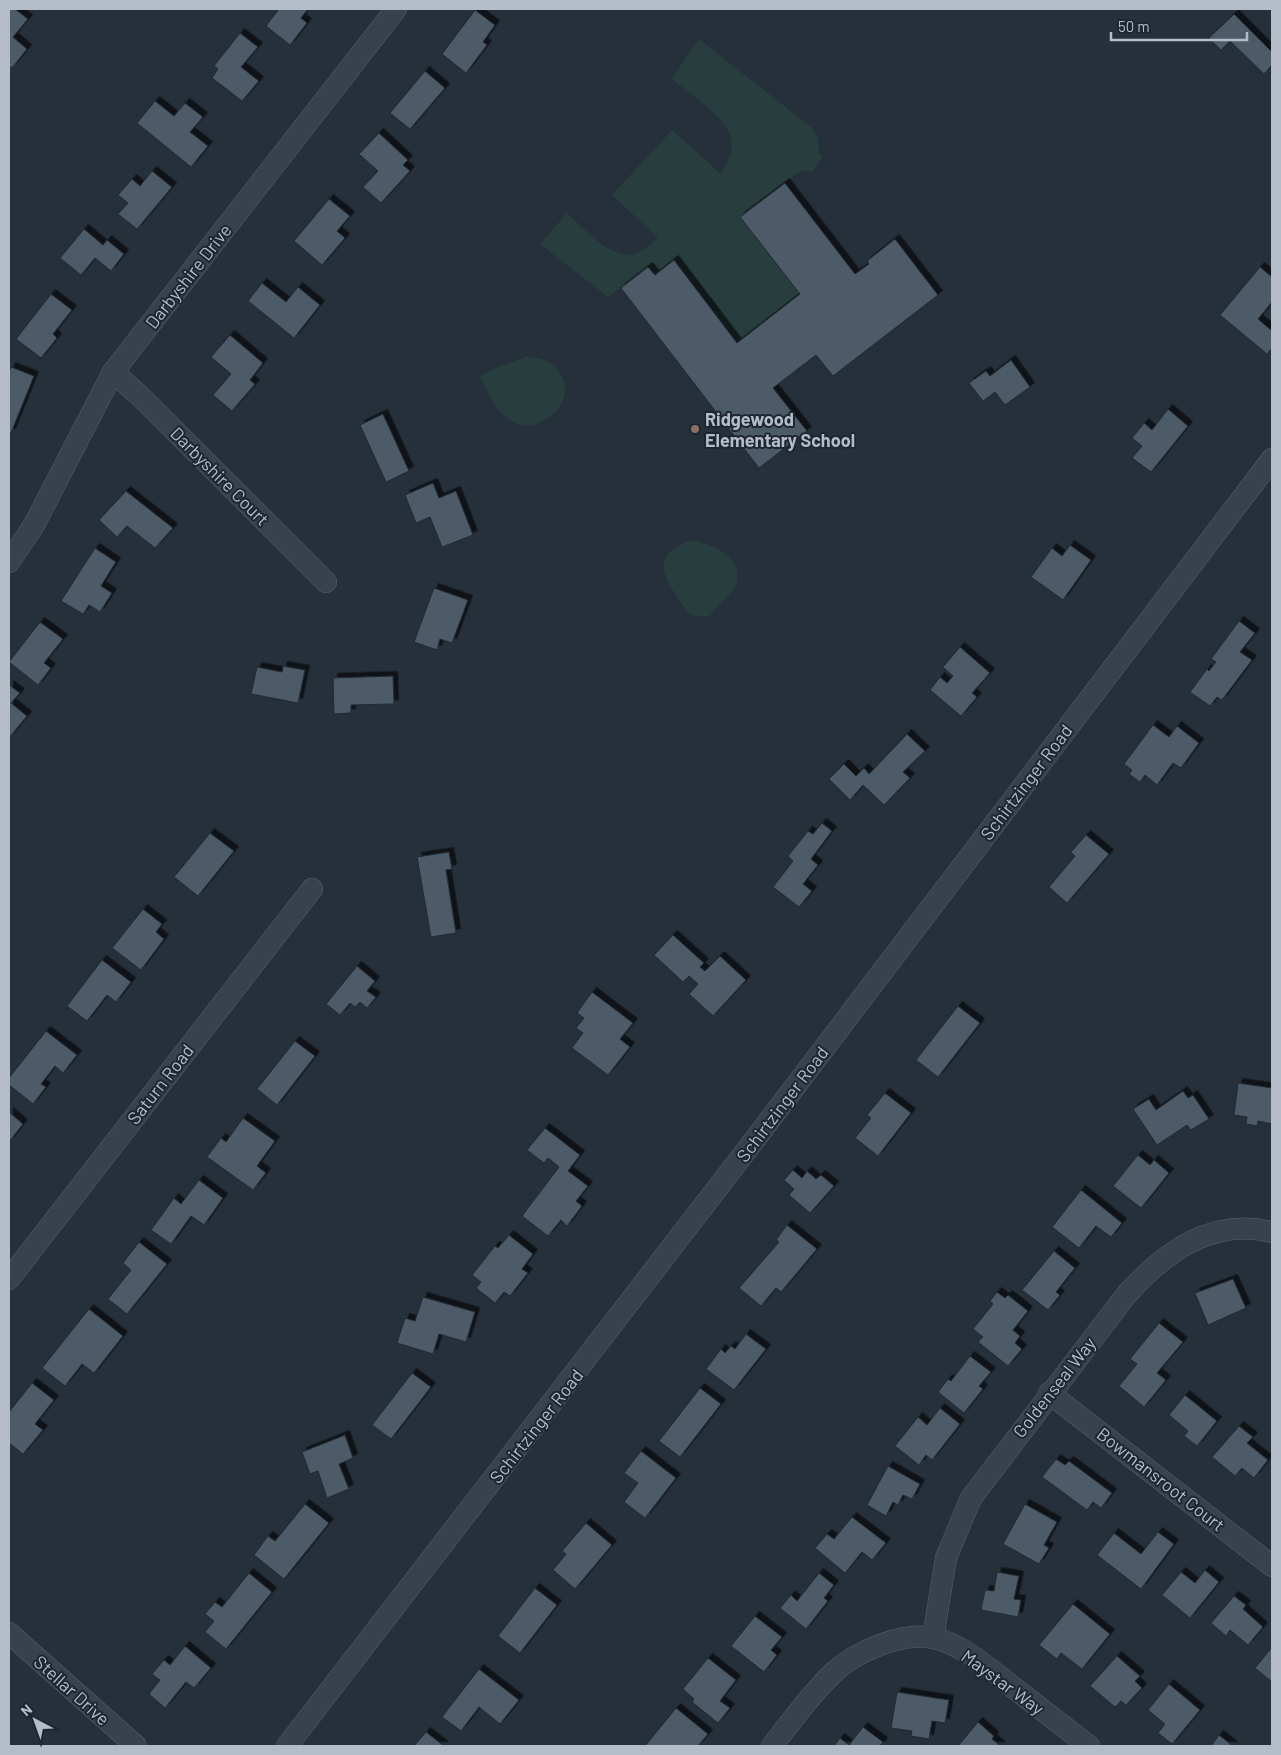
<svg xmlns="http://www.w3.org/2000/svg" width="1281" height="1755" font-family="Barlow,sans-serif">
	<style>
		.green { fill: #283d3d }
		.building { fill: #4e5a67; stroke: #202933; filter: url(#shadow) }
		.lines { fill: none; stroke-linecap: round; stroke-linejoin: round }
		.minor-casing { stroke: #57606a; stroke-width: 22 }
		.minor { stroke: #39424c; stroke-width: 21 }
		.education-dot { fill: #8d6e63; stroke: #1e2731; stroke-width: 2 }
		.labels { text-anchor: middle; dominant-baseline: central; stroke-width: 4; stroke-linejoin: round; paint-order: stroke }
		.street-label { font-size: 18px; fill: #b4bdc7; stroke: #1e2731 }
		.poi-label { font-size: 18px; font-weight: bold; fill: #b4bdc7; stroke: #1e2731; text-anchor: start }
	</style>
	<defs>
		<filter id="shadow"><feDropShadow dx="4.5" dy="-4.5" stdDeviation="0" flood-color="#0009"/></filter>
	</defs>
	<rect width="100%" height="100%" fill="#25303b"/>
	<g class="green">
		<path d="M699 39 812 128 818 137 819 153 823 157 812 172 805 170 796 174 741 217 800 294 737 343 674 260 655 275 648 267 608 297 540 244 567 213C583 227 611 261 635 254 643 252 651 243 658 238L612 195 672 130 721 174C727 164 734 151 731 138 727 118 687 91 671 79Z"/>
		<path d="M527 356C533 358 541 358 546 361 593 387 542 446 507 418 492 407 488 392 480 377 493 366 512 363 527 356Z"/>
		<path d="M693 540C712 544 745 557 736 584 733 593 715 609 709 617L690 615C671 587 641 555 693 540Z"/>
	</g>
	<g class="building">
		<polygon points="9,9 15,9 28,19 13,37 27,49 12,68 9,66"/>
		<polygon points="279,9 308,9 301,18 307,23 290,45 266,26"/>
		<polygon points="475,10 495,25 483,42 487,45 466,73 442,54"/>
		<polygon points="1234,14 1272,52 1272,65 1264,74 1230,41 1221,50 1209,38"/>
		<polygon points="240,33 258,47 241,67 259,81 242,101 212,78 218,69 214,66"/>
		<polygon points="425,71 445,88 410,129 390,113"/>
		<polygon points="155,101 174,116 185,103 203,117 190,132 208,146 191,167 137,123"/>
		<polygon points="379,133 408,160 403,165 410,171 381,203 363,187 378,171 359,154"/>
		<polygon points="152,171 172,187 137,229 118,214 128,203 118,195 132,179 140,186"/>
		<polygon points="785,183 855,274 869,264 867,261 895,239 938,295 833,376 816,355 773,388 807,431 759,468 621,288 648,267 655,275 674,260 737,343 800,294 740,217"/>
		<polygon points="329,199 350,216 337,231 345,238 322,265 294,241"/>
		<polygon points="84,229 103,245 107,240 124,254 111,271 95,258 81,275 60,258"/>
		<polygon points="1260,267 1272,277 1272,302 1258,319 1272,331 1272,348 1267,354 1220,315"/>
		<polygon points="262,283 286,302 298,287 320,305 294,338 248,301"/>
		<polygon points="51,294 72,310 53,334 57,338 41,358 16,339"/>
		<polygon points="230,335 263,363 250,380 255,384 232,411 213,395 231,374 211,357"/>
		<polygon points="1011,360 1030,387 1005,405 995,392 983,401 969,383 986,371 990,376"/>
		<polygon points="11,367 34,376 11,433 9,432 9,372"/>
		<polygon points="1168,409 1188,426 1151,472 1132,458 1142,446 1132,438 1144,423 1152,430"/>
		<polygon points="383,414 409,471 386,482 360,425"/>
		<polygon points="433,483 439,498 456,491 473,535 442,547 430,517 416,523 405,495"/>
		<polygon points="126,491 173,528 155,548 127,526 117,537 99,520"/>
		<polygon points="1070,545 1091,560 1063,600 1031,577 1052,548 1062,556"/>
		<polygon points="95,548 116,562 101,586 112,593 100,612 89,605 83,614 61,601"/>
		<polygon points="434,588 468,600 452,643 440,639 437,650 414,642"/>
		<polygon points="1239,621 1255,633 1240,652 1252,660 1222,700 1217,697 1210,706 1190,692 1207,669 1209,671 1216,662 1211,659"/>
		<polygon points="40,622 63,639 44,663 51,668 38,685 9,662"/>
		<polygon points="960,647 990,673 972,693 977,697 961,716 930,690 940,677 947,683 953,676 943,667"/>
		<polygon points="283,666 305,670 298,703 251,694 257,667 282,672"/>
		<polygon points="393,676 394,704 351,705 351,713 334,714 333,678"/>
		<polygon points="9,685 20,693 11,703 27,716 9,738"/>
		<polygon points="1153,725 1169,737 1177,726 1199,743 1181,768 1173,763 1157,785 1145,775 1140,782 1129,774 1132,770 1124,764"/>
		<polygon points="907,734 925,751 903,772 910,778 884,805 863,785 850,800 829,779 844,764 856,776 864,768 869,774"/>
		<polygon points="822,823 832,831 811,859 818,865 803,884 812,891 799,907 773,887 793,861 788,856 808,831 813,834"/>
		<polygon points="210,833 234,851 198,896 174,877"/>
		<polygon points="1086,835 1109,854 1067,903 1049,887 1075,856 1071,852"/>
		<polygon points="449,852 452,869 446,870 456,933 431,937 417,857"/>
		<polygon points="143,909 162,924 156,932 164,939 141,970 112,948"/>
		<polygon points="673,935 704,963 700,967 705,971 720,956 746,980 713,1016 689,994 698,984 689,976 683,982 654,955"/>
		<polygon points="102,960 131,982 116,1002 107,995 87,1021 67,1006"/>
		<polygon points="357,966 375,981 367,991 376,997 367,1008 360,1002 355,1007 350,1003 340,1015 326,1004"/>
		<polygon points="592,992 633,1023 620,1039 630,1047 608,1075 572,1048 583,1033 576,1028 584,1018 577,1013"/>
		<polygon points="958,1006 980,1023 938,1077 916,1060"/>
		<polygon points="46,1031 77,1055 63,1073 55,1066 41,1084 46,1087 33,1104 9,1085 9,1078"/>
		<polygon points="295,1041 315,1056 277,1105 257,1089"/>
		<polygon points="1238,1083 1272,1088 1272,1124 1258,1121 1257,1126 1246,1124 1247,1117 1234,1115"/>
		<polygon points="1183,1091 1188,1098 1193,1095 1209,1119 1191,1130 1187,1125 1157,1145 1133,1109 1149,1099 1156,1110"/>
		<polygon points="885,1093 911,1113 878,1156 855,1138 871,1118 867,1115"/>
		<polygon points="9,1112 23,1124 9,1142"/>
		<polygon points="243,1118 275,1141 257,1166 266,1173 253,1190 207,1157 221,1138 226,1142"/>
		<polygon points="545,1128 580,1155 568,1171 588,1186 576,1201 582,1206 567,1226 561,1220 548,1236 522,1216 559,1167 548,1158 544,1163 527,1150"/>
		<polygon points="1138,1155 1150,1165 1154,1160 1169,1173 1141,1208 1113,1186"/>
		<polygon points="793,1170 802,1178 807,1171 816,1179 821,1175 834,1186 810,1213 789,1195 794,1189 784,1180"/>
		<polygon points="199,1180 223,1198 204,1225 191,1216 171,1244 151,1230 174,1198 181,1204"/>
		<polygon points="1081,1190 1122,1223 1111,1237 1096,1226 1079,1248 1052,1227"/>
		<polygon points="787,1225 817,1249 781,1292 776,1288 761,1306 739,1288 779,1242 776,1240"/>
		<polygon points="509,1235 533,1254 522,1269 528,1273 510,1296 504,1292 495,1303 476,1288 481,1282 472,1275 495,1246 498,1248"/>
		<polygon points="139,1242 167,1264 127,1314 108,1299 131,1270 123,1263"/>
		<polygon points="1054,1251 1075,1268 1056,1292 1060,1295 1048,1310 1022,1290"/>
		<polygon points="1233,1279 1246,1308 1208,1325 1195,1293"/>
		<polygon points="997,1292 1005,1298 1008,1295 1028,1311 1013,1330 1020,1336 1015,1343 1022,1349 1008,1366 978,1342 983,1337 973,1329 993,1304 990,1301"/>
		<polygon points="423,1297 475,1312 466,1342 439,1334 433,1354 397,1343 405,1318 415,1321"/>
		<polygon points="89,1309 123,1336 94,1373 82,1364 65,1386 42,1368"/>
		<polygon points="1159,1323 1183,1342 1157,1373 1166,1380 1144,1407 1119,1386 1137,1364 1130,1359"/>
		<polygon points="746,1334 766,1349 734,1390 706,1369 721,1349 725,1353 731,1346 735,1349"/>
		<polygon points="970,1356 991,1372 979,1386 983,1389 964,1413 938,1392 948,1379 951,1381"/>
		<polygon points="412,1373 431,1387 391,1439 372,1425"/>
		<polygon points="32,1383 54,1400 35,1424 43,1430 23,1454 9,1443 9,1412"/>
		<polygon points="700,1388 721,1404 680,1457 659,1441"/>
		<polygon points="1185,1395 1217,1421 1197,1446 1184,1436 1188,1431 1169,1415"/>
		<polygon points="940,1408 960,1424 932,1460 926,1455 919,1465 895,1446 918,1417 927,1425"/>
		<polygon points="1239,1426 1253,1437 1247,1443 1268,1460 1254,1478 1242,1468 1235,1476 1212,1457"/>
		<polygon points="345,1435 353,1458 339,1464 349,1489 327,1498 318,1471 310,1474 302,1452"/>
		<polygon points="641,1451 676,1478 645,1518 624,1502 638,1483 624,1473"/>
		<polygon points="1056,1459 1065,1465 1069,1461 1112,1493 1101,1508 1093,1502 1087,1510 1042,1477"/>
		<polygon points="888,1466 920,1484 912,1499 903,1495 898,1505 893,1502 886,1516 867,1505"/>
		<polygon points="305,1504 329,1523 284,1579 254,1555 268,1536 275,1541"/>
		<polygon points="1025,1504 1057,1522 1044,1545 1049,1548 1039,1564 1003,1544"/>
		<polygon points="852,1517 886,1543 872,1560 862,1552 845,1573 815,1548 827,1534 834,1539"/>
		<polygon points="586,1523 612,1545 575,1589 553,1570 566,1554 562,1551"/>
		<polygon points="1158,1532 1174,1544 1141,1589 1097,1555 1114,1533 1141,1554"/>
		<polygon points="1205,1570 1219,1582 1190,1618 1162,1595 1181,1572 1195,1583"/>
		<polygon points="997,1572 1019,1576 1014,1599 1021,1600 1018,1617 981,1610 985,1590 994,1591"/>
		<polygon points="249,1573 272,1592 226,1649 205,1632 214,1621 205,1614 215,1602 222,1607"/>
		<polygon points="819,1573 834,1585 824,1598 828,1601 806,1629 780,1608 791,1595 797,1601"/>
		<polygon points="535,1588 557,1605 520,1653 498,1636"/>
		<polygon points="1234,1596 1246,1605 1243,1609 1263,1627 1248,1645 1230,1630 1226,1636 1211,1623"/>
		<polygon points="1073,1604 1110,1634 1082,1669 1061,1653 1057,1659 1039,1645"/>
		<polygon points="755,1616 782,1637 771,1650 777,1655 764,1672 731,1646"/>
		<polygon points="185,1646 211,1668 194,1688 186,1682 165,1708 149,1694 160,1680 152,1674 164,1660 170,1665"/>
		<polygon points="1272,1647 1272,1682 1255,1668"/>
		<polygon points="1117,1656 1140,1676 1135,1681 1142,1688 1126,1705 1121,1701 1115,1707 1090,1686"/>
		<polygon points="708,1658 736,1680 720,1701 730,1708 718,1723 692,1702 694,1699 683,1689"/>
		<polygon points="479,1669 519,1700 500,1724 479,1707 461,1731 442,1717"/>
		<polygon points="1169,1684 1200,1710 1172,1744 1158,1733 1165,1724 1148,1710"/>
		<polygon points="897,1692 949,1700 945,1723 932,1721 929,1739 911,1736 912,1731 891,1728"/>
		<polygon points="676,1708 708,1734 698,1746 645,1746"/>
		<polygon points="978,1722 994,1736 992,1739 1001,1746 958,1746"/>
		<polygon points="863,1727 883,1742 880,1746 834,1746 840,1738 849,1745"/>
		<polygon points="426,1732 444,1746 414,1746"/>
		<polygon points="1219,1735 1233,1746 1211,1746"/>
	</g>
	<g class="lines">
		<defs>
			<g id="minor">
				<polyline points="113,372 141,397 326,582"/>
				<polyline points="9,562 34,525 113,372 396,9"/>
				<polyline points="9,1279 312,889"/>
				<polyline points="1049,1393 1272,1566"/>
				<polyline points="9,1633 136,1746"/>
				<path d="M933 1638 946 1558 971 1498 1127 1294C1165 1252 1212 1217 1272 1232"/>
				<polyline points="287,1746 746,1151 1272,459"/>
				<path d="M772 1746C791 1722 810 1695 833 1673 855 1652 903 1631 934 1638 964 1645 991 1670 1014 1688 1039 1707 1064 1727 1089 1746"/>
			</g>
		</defs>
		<use href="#minor" class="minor-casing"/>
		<use href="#minor" class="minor"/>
	</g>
	<circle class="education-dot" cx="695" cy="429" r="5"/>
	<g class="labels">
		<g class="street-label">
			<text transform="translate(188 276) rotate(-52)">Darbyshire Drive</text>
			<text transform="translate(220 476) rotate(45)">Darbyshire Court</text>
			<text transform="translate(1026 782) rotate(-53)">Schirtzinger Road</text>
			<text transform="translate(160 1084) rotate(-52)">Saturn Road</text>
			<text transform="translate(782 1104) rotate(-53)">Schirtzinger Road</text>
			<text transform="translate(1054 1387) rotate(-52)">Goldenseal Way</text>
			<text transform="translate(536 1426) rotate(-52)">Schirtzinger Road</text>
			<text transform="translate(1161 1479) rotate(38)">Bowmansroot Court</text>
			<text transform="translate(1003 1682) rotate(36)">Maystar Way</text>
			<text transform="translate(72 1690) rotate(42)">Stellar Drive</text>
		</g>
		<g class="poi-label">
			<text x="705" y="419">Ridgewood<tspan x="705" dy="21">Elementary School</tspan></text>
		</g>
	</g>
	<rect width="1281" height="1755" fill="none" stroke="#b4bdc7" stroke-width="20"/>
	<g transform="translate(35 1720) rotate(319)" stroke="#1e2731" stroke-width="4" paint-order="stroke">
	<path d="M0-4L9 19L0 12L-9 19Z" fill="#b4bdc7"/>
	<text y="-8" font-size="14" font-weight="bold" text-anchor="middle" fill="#b4bdc7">N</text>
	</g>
	<path d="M1111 32v8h136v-8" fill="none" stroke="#b4bdc7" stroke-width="2.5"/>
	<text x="1118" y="32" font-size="15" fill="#b4bdc7" stroke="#1e2731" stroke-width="4" paint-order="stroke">50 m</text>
</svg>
